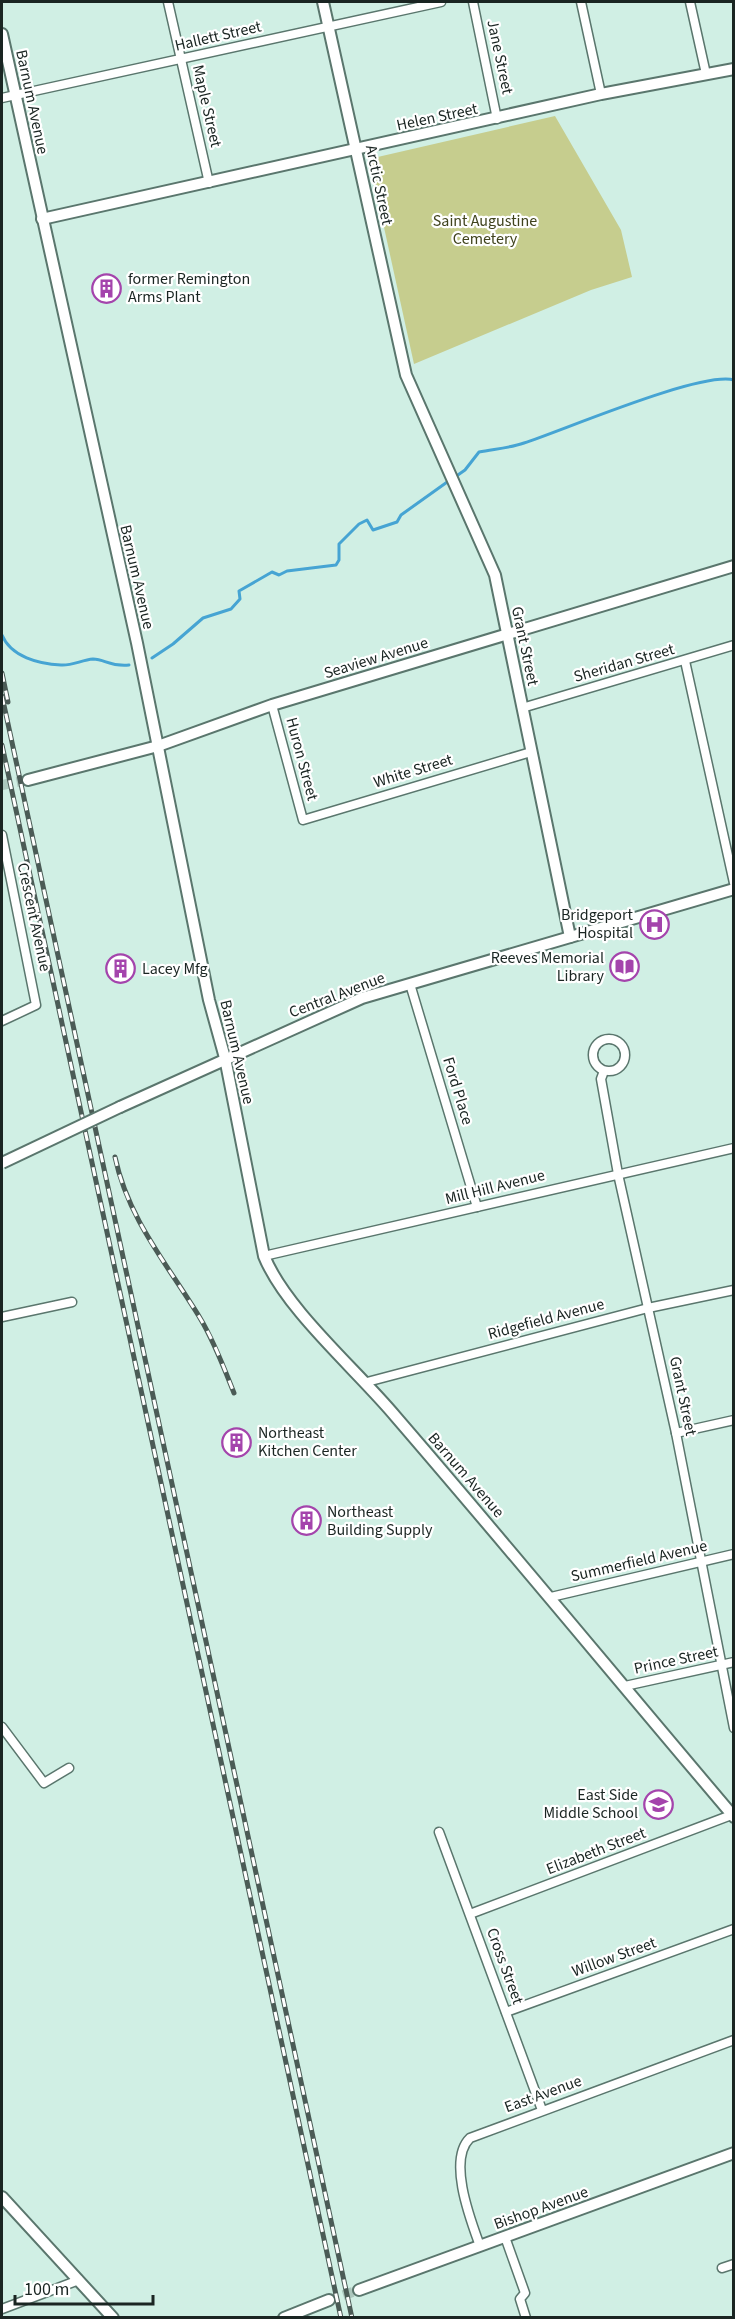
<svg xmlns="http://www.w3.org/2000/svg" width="735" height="2319" font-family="'Source Sans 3',sans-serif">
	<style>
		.green { fill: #c6cd8e }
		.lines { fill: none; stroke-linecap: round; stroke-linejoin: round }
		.stream { stroke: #46a4d3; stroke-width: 3 }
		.secondary-tunnel { stroke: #acc7bd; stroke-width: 10; stroke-dasharray: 10 5; stroke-linecap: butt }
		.street-casing { stroke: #5a766d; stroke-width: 11 }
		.secondary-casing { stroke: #5a766d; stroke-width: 14 }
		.street { stroke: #fff; stroke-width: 8 }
		.secondary { stroke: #fff; stroke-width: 10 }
		.rail-casing { stroke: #4b5b56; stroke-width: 5 }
		.rail { stroke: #fff; stroke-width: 3; stroke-dasharray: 9; stroke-linecap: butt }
		.secondary-bridge-casing { stroke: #5a766d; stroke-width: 14; stroke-linecap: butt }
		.secondary-bridge { stroke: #fff; stroke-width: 10 }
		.labels { text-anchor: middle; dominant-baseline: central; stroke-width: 4.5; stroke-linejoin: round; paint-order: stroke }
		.street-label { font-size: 16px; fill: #1a2522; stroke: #fff }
		.park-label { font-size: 16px; fill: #40431d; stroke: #fff }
		.poi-label { font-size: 16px; fill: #1a2522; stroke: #fff; text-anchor: start }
	</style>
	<rect width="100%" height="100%" fill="#d0efe4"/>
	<polygon class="green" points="555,116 621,230 632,277 591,290 414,364 369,159"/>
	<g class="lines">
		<g class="stream">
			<path d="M455 477 465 470 479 452C494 449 510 448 524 443 564 430 701 371 734 380"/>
			<path d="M2 635C11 657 39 664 61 665 71 666 82 660 93 659 105 659 110 667 129 665"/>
			<polyline points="152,658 173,644 203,618 231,609 240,599 239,591 272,572 279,575 287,571 336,565 339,560 339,544 359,524 367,520 373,530 397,522 401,515 450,480"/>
		</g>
		<g class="secondary-tunnel">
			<polyline points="2,785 28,780"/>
			<polyline points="329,2300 359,2290"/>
		</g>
		<defs>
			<g id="street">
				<polyline points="168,2 209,183"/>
				<polyline points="473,2 497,119"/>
				<polyline points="581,2 601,94"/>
				<polyline points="690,2 706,74"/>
				<polyline points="2,98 441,2"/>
				<polyline points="685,661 734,883"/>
				<polyline points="272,705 303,820 531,752"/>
				<polyline points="522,708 734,645"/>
				<polyline points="2,835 36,1005 2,1021"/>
				<polyline points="410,984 477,1207"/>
				<circle cx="609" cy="1055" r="16"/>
				<polyline points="604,1071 601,1079 618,1174 676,1433 734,1728"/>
				<polyline points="264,1256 734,1148"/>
				<polyline points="2,1317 72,1302"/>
				<polyline points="367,1382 648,1308 734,1290"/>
				<polyline points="676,1433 734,1420"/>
				<polyline points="551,1597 734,1554"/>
				<polyline points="625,1686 734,1662"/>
				<polyline points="2,1727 44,1783 69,1768"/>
				<polyline points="439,1832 542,2110"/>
				<polyline points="470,1914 734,1814"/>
				<polyline points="506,2012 734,1929"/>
				<polyline points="505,2237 525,2293 520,2299 526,2318"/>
				<path d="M480 2246C471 2221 447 2160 470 2138L734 2040"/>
				<polyline points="722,2268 734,2264"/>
				<polyline points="2,2309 79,2280"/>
			</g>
			<g id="secondary">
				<polyline points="323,2 406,375 495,575 570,937"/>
				<path d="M2 34 137 643 209 1000 225 1058 264 1256C286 1310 357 1370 396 1417 510 1549 621 1684 734 1817"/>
				<polyline points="42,219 601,94 734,69"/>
				<polyline points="28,780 158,746 272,705 734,566"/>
				<polyline points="120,1107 362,998 734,889"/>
				<polyline points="2,2197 113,2318"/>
				<polyline points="359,2290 734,2153"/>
				<polyline points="284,2318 329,2300"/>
			</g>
		</defs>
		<use href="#street" class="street-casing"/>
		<use href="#secondary" class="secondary-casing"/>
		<use href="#street" class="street"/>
		<use href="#secondary" class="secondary"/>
		<defs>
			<g id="rail">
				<polyline points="2,673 8,702"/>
				<polyline points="2,696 352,2318"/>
				<polyline points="2,745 341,2318"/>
				<path d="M115 1157C128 1219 168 1265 200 1318 214 1341 224 1368 234 1393"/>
			</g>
		</defs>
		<use href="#rail" class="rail-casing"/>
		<use href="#rail" class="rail"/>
		<defs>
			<polyline id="secondary-bridge" points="2,1163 120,1107"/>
		</defs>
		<use href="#secondary-bridge" class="secondary-bridge-casing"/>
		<use href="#secondary-bridge" class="secondary-bridge"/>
	</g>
	<defs>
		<symbol id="building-ring" viewBox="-11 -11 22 22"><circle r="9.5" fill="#fff" stroke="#a444ac" stroke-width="1.5"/><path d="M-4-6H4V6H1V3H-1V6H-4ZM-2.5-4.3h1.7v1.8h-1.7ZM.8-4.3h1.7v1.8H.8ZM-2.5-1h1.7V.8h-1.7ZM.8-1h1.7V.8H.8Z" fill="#a444ac"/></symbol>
		<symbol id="hospital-ring" viewBox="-11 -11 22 22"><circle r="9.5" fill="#fff" stroke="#a444ac" stroke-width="1.5"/><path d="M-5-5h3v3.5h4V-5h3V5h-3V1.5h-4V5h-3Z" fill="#a444ac"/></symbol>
		<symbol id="library-ring" viewBox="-11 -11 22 22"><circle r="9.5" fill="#fff" stroke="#a444ac" stroke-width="1.5"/><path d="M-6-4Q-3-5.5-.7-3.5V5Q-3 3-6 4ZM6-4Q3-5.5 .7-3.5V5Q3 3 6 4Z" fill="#a444ac"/></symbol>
		<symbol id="school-ring" viewBox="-11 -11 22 22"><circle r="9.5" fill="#fff" stroke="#a444ac" stroke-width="1.5"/><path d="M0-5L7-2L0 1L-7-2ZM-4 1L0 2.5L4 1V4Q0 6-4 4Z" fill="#a444ac"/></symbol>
	</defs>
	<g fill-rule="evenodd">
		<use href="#building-ring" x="90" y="272" width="33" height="33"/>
		<use href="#hospital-ring" x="638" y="908" width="33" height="33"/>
		<use href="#library-ring" x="608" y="950" width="33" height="33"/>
		<use href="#building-ring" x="104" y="952" width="33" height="33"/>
		<use href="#building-ring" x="220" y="1426" width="33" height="33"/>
		<use href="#building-ring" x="290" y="1504" width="33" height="33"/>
		<use href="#school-ring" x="642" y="1788" width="33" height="33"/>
	</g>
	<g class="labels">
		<g class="street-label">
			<text transform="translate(218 36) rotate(-13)">Hallett Street</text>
			<text transform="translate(500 57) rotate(78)">Jane Street</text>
			<text transform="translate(32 102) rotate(78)">Barnum Avenue</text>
			<text transform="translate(207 106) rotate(77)">Maple Street</text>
			<text transform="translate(437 117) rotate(-12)">Helen Street</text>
			<text transform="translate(379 185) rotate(78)">Arctic Street</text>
			<text transform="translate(137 577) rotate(77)">Barnum Avenue</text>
			<text transform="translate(525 646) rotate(78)">Grant Street</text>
			<text transform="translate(376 658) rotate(-17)">Seaview Avenue</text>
			<text transform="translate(624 663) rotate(-16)">Sheridan Street</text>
			<text transform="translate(302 759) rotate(75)">Huron Street</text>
			<text transform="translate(413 771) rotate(-17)">White Street</text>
			<text transform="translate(34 917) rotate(78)">Crescent Avenue</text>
			<text transform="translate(337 995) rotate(-21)">Central Avenue</text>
			<text transform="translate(237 1052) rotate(77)">Barnum Avenue</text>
			<text transform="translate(458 1091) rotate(73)">Ford Place</text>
			<text transform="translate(495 1187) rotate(-14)">Mill Hill Avenue</text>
			<text transform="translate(546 1319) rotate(-15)">Ridgefield Avenue</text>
			<text transform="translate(683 1396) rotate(78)">Grant Street</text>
			<text transform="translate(466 1475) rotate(49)">Barnum Avenue</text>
			<text transform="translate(639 1561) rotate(-13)">Summerfield Avenue</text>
			<text transform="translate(676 1660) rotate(-12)">Prince Street</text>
			<text transform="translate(596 1851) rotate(-21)">Elizabeth Street</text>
			<text transform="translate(614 1957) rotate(-20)">Willow Street</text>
			<text transform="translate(505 1966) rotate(70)">Cross Street</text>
			<text transform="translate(543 2094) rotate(-20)">East Avenue</text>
			<text transform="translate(541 2208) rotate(-20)">Bishop Avenue</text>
		</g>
		<g class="park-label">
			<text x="485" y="221">Saint Augustine<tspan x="485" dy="18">Cemetery</tspan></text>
		</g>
		<g class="poi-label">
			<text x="128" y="279">former Remington<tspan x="128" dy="18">Arms Plant</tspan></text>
			<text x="633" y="915" text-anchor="end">Bridgeport<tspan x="633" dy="18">Hospital</tspan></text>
			<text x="604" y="958" text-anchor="end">Reeves Memorial<tspan x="604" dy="18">Library</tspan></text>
			<text x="142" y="969">Lacey Mfg</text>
			<text x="258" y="1433">Northeast<tspan x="258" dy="18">Kitchen Center</tspan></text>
			<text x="327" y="1512">Northeast<tspan x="327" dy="18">Building Supply</tspan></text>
			<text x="638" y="1795" text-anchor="end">East Side<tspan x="638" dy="18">Middle School</tspan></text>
		</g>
	</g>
	<rect width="735" height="2319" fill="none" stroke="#1a2522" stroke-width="6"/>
	<path d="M15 2295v9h138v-9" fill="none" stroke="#1a2522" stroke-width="3"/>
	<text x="24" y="2295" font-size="18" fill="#1a2522" stroke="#ffffff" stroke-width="4.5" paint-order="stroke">100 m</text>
</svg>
